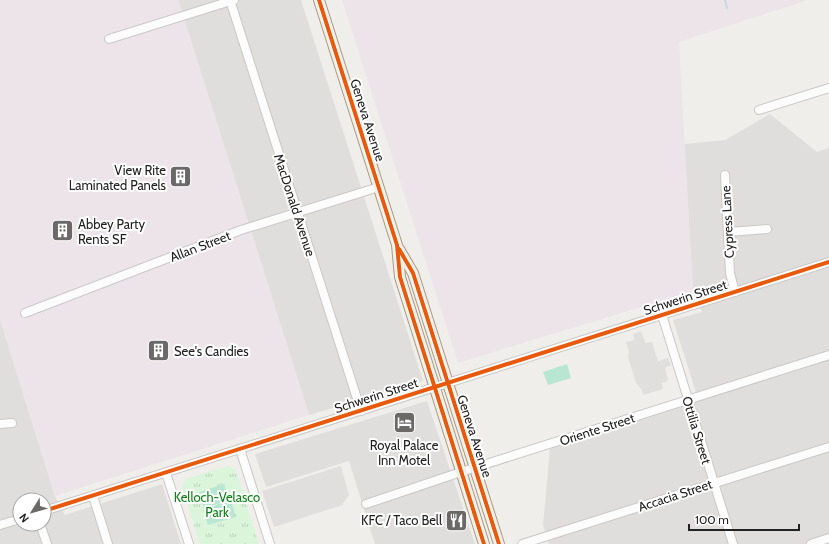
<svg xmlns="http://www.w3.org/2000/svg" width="829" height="544" font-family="Cabin,sans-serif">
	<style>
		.residential { fill: #dfdedc; fill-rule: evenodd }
		.industrial { fill: #ede4e9 }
		.park { fill: url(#park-tufts) }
		.pitch { fill: #b7e6d2 }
		.parking { fill: #e0dfde }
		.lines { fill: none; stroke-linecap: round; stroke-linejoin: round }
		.stream { stroke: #bfdbe3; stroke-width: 2 }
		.minor-casing { stroke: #c9c8c7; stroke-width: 10 }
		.major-casing { stroke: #a79c86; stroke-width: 12 }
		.minor { stroke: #fdfcfc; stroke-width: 8 }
		.major { stroke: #f3ede7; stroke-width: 10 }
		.cycleway-casing { stroke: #fff; stroke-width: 6 }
		.cycleway { stroke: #e8590c; stroke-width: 4 }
		.labels { text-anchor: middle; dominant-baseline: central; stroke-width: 4; stroke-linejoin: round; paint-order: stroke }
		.street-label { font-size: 13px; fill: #222; stroke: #fff }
		.poi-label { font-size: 13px; fill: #222; stroke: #fff; text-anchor: end }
		.park-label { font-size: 13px; fill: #0c8416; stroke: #fff }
	</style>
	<defs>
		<pattern id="park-tufts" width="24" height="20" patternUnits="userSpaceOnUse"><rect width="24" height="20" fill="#daf5da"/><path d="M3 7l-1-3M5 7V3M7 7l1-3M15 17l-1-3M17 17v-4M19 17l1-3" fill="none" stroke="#bbd2bb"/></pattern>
	</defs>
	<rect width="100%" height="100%" fill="#f0eeeb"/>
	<g class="residential">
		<polygon points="178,0 301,0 423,381 309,415"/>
		<polygon points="770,114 817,152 829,148 829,544 549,544 543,525 550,449 699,402 673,320 702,312 693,291 684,144 725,140"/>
		<path d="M0 319 55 496 65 515 162 484 181 544H0ZM20 500H44V524H20Z"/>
		<polygon points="427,401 475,544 375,544 349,461 266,487 255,454"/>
	</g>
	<g class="industrial">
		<polygon points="0,0 178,0 309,415 55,496 0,319"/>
		<polygon points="342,0 808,0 679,42 693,291 458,363"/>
	</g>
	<polygon class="park" points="228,466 236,470 259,544 200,544 182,487 186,479"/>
	<g class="pitch">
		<polygon points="567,364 571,378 548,385 543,372"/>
		<polygon points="224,484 229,500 204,508 199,492"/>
		<polygon points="231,501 236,517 208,525 203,509"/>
	</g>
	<g class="parking">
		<polygon points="641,331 645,342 646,343 652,342 658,361 668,358 671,365 665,368 668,380 666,382 662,383 663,389 643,395 642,390 636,383 628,357 629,352 626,342 634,340 633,334"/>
		<polygon points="341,466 349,495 343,503 343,505 274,527 262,491"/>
	</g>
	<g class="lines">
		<polyline class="stream" points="725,0 727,8"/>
		<defs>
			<g id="minor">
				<polyline points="230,0 361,411"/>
				<polyline points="109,39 234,0"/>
				<polyline points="759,110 829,88"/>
				<polyline points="725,175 730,273 735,292"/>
				<polyline points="728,232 767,229"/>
				<polyline points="25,313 241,230 379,187"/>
				<polyline points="662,315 733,544"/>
				<polyline points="0,424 12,423"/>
				<polyline points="240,449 270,544"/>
				<polyline points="166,473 189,544"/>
				<polyline points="93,496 108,544"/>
				<polyline points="366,504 461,472 829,355"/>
				<polyline points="44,511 829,262"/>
				<polyline points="40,524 47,544"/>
				<polyline points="0,525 20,519"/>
				<polyline points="522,544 829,447"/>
				<polyline points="811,544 829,538"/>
			</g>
			<g id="major">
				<polyline points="319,0 397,245 400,277 484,544"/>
				<polyline points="399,249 413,273 499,544"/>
			</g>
		</defs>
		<use href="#minor" class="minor-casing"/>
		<use href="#major" class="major-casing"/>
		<use href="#minor" class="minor"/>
		<use href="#major" class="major"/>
		<defs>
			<g id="cycleway">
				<polyline points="319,0 397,245 400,277 484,544"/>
				<polyline points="399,249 413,273 499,544"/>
				<polyline points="44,511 829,262"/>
			</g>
		</defs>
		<use href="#cycleway" class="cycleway-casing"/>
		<use href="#cycleway" class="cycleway"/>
	</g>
	<defs>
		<symbol id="building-square" viewBox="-11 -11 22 22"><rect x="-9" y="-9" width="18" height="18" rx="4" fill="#6a6968" stroke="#fff"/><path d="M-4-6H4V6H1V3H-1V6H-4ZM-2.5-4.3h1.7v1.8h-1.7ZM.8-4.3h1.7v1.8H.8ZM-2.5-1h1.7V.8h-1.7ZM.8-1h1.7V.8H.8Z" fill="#fff"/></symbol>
		<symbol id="hotel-square" viewBox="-11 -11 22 22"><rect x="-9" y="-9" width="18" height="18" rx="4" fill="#6a6968" stroke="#fff"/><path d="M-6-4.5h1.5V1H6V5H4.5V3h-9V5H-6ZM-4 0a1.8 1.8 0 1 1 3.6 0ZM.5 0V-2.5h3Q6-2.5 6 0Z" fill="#fff"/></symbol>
		<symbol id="restaurant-square" viewBox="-11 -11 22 22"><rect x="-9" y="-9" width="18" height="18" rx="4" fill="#6a6968" stroke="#fff"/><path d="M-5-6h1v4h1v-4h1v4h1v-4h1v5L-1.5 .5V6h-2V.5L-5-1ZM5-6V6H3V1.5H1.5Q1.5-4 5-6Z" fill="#fff"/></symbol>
	</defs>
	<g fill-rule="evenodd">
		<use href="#building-square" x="168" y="164" width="25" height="25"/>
		<use href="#building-square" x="50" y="218" width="25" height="25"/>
		<use href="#building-square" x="146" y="338" width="25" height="25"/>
		<use href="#hotel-square" x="392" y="410" width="25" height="25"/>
		<use href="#restaurant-square" x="444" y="508" width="25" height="25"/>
	</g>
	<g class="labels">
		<g class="street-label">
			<text transform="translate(368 120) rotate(72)">Geneva Avenue</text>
			<text transform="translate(295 205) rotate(72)">MacDonald Avenue</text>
			<text transform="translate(727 222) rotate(-93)">Cypress Lane</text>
			<text transform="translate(200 246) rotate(-21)">Allan Street</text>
			<text transform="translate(685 297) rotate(-18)">Schwerin Street</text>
			<text transform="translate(376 395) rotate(-18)">Schwerin Street</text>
			<text transform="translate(597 429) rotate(-18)">Oriente Street</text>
			<text transform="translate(697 430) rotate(73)">Ottilia Street</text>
			<text transform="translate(475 436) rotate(72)">Geneva Avenue</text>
			<text transform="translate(675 495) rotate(-18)">Accacia Street</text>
		</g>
		<g class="poi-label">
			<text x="166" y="170">View Rite<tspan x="166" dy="15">Laminated Panels</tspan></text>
			<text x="78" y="224" text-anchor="start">Abbey Party<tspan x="78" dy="15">Rents SF</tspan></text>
			<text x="174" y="351" text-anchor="start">See's Candies</text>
			<text x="404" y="445" text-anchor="middle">Royal Palace<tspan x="404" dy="15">Inn Motel</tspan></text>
			<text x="442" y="520">KFC / Taco Bell</text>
		</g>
		<g class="park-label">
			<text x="217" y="497">Kelloch-Velasco<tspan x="217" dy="15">Park</tspan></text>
		</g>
	</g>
	<g transform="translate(32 512) rotate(233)"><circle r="19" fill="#ffffff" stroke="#a7a7a7"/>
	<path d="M0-3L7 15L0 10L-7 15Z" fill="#6a6968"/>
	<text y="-6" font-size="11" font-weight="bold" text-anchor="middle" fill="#222222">N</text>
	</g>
	<path d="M689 524v6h110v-6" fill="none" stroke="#222222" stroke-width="2"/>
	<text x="695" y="524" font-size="12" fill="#222222" stroke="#ffffff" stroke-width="3" paint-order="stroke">100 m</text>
</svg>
